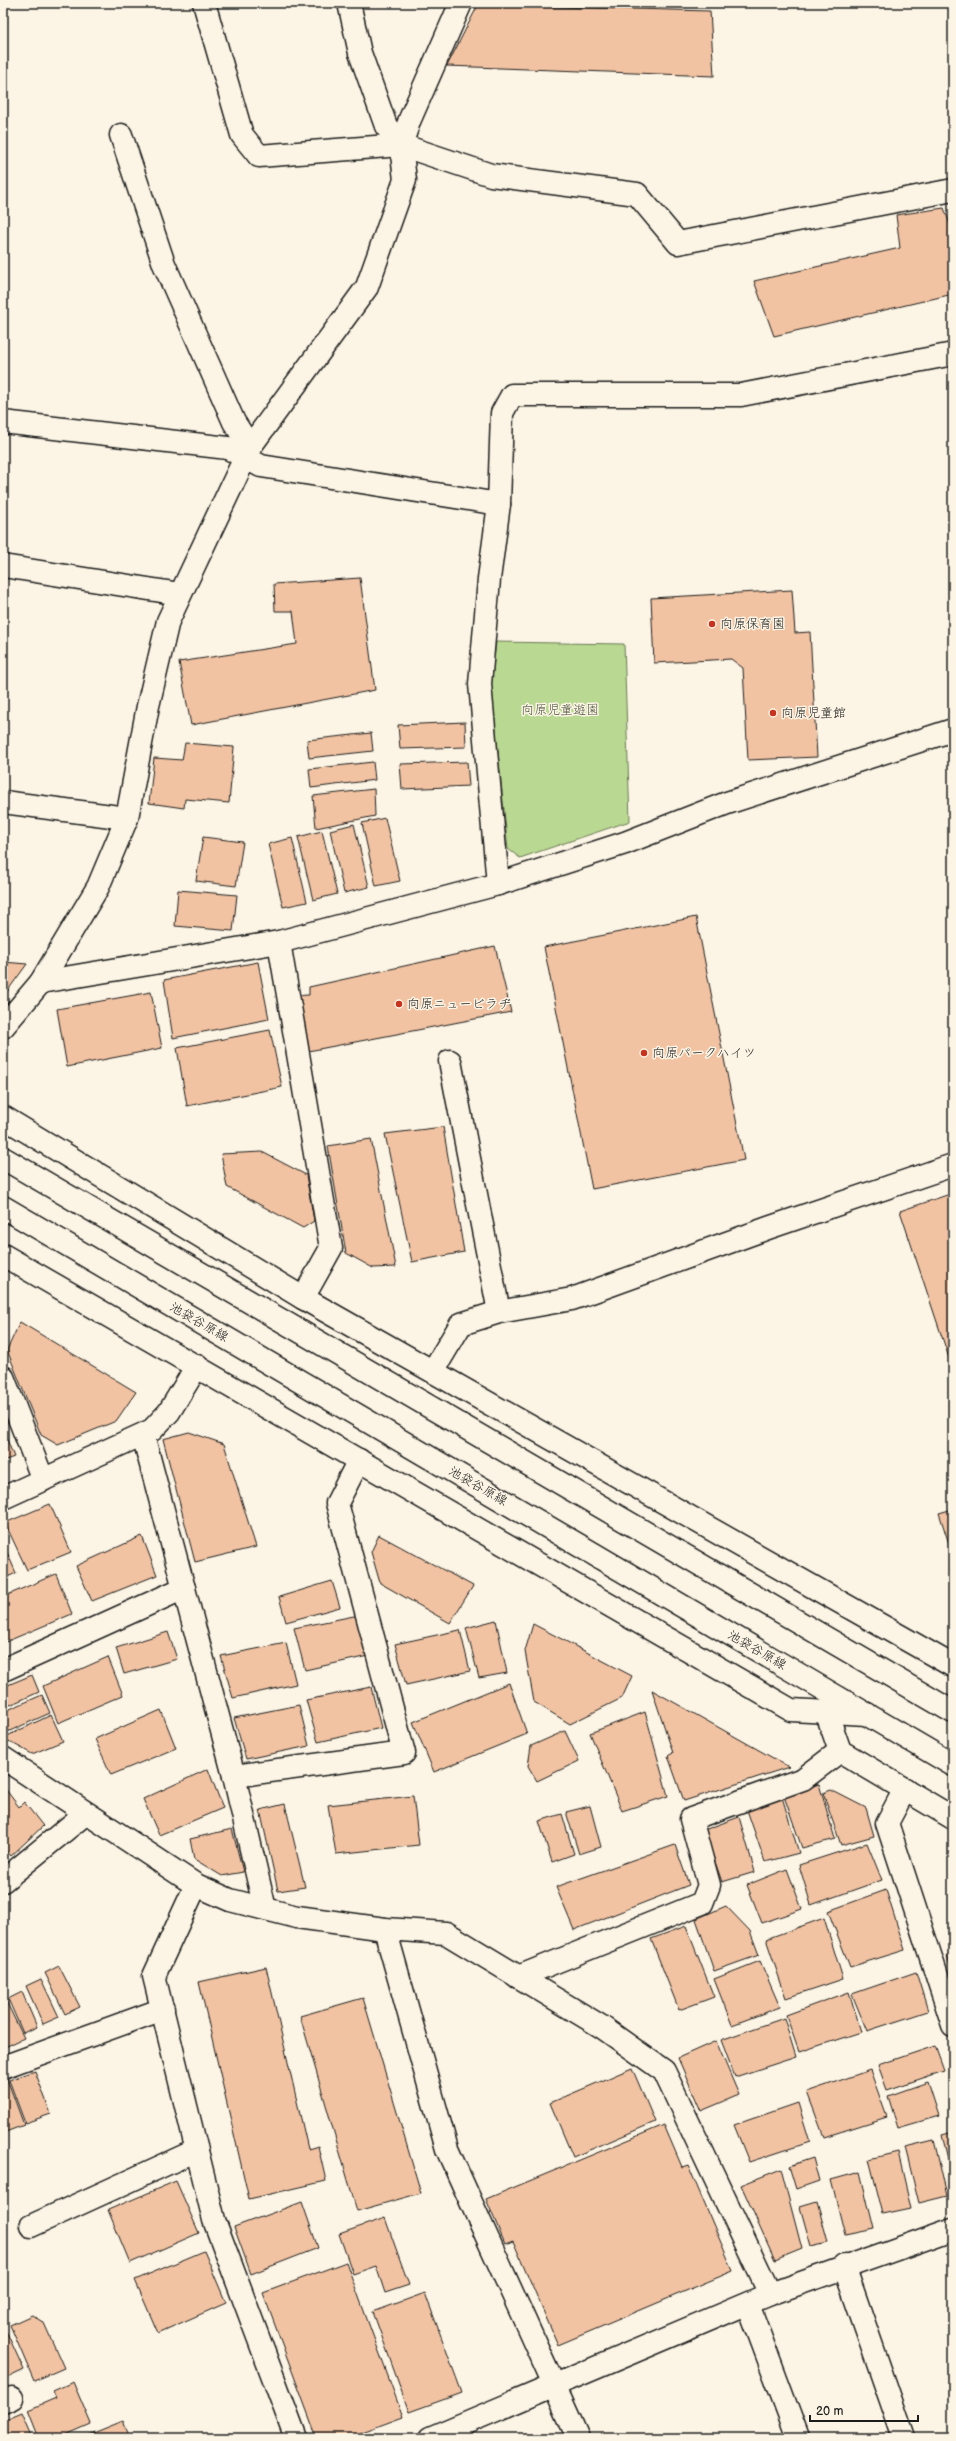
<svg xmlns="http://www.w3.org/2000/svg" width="956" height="2441" font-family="'Balsamiq Sans','Klee One',sans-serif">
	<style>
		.green { fill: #b9d891; stroke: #6a7a56 }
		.building { fill: #f2c3a2; stroke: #1c1c1c }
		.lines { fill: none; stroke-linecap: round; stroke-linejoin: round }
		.minor-casing { stroke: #1c1c1c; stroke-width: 25 }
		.major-casing { stroke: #1c1c1c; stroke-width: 25 }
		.minor { stroke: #fcf5e5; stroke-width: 22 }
		.major { stroke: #fcf5e5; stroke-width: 22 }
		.poi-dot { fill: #c8321e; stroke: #fcf5e5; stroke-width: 1.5 }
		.labels { text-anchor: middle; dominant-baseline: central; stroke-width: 3; stroke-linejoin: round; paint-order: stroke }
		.poi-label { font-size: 13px; fill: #1c1c1c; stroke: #fcf5e5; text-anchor: start }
		.park-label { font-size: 13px; fill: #4b543f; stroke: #fcf5e5 }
		.street-label { font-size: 13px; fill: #1c1c1c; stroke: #fcf5e5 }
	</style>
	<rect width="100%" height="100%" fill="#fcf5e5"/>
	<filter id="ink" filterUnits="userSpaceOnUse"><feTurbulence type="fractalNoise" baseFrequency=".025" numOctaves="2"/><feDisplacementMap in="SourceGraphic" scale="8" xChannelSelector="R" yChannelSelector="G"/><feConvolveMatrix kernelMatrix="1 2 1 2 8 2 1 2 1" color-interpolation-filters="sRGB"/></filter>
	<g filter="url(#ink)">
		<polygon class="green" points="496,642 624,644 630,821 520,858 508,849 491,685"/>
		<g class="building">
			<polygon points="478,5 710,11 714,76 447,66"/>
			<polygon points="944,208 953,232 953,294 774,336 754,281 900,248 896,215"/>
			<polygon points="360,578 375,690 191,725 179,662 297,644 293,611 275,611 274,584"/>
			<polygon points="792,590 795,633 810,632 817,757 748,760 743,668 731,659 654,663 651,598"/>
			<polygon points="465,722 466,747 400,749 398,725"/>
			<polygon points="371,733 373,751 309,758 307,740"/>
			<polygon points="185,743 234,747 229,803 185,799 184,808 149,803 154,758 182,760"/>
			<polygon points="373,762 375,780 311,788 309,769"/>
			<polygon points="467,762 469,786 402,789 400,764"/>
			<polygon points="374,789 375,816 316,828 313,796"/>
			<polygon points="385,818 400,881 376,886 362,823"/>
			<polygon points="354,824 369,887 344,893 330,830"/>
			<polygon points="322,831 337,894 313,900 298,837"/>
			<polygon points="203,837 243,842 236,886 196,881"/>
			<polygon points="292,838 307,902 283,907 268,844"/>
			<polygon points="178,890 237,895 233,931 175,926"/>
			<polygon points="696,917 744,1160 592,1189 544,947"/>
			<polygon points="495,946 511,1012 298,1053 288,996 309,995 309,987"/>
			<polygon points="3,962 27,964 3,997"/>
			<polygon points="258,962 269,1019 173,1038 164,980"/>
			<polygon points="151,992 162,1048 67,1067 57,1009"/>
			<polygon points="270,1030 282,1087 187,1106 177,1048"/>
			<polygon points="443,1127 464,1252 412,1262 385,1134"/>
			<polygon points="371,1139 396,1267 373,1268 346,1253 328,1146"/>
			<polygon points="262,1152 306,1175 314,1221 303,1228 227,1187 221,1154"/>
			<polygon points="953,1193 953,1370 900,1211"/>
			<polygon points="20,1322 136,1392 116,1421 58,1445 41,1435 7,1350"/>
			<polygon points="3,1430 14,1457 3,1461"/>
			<polygon points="189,1432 224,1444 256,1547 195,1562 163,1439"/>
			<polygon points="50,1504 71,1552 27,1570 5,1523"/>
			<polygon points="953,1509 953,1556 939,1513"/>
			<polygon points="379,1535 473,1586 450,1623 380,1583 371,1552"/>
			<polygon points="142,1536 157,1575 92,1601 76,1566"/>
			<polygon points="3,1543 16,1573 3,1579"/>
			<polygon points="56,1574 72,1614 3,1643 3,1597"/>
			<polygon points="332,1581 340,1607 286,1622 279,1597"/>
			<polygon points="359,1615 368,1656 305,1670 294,1628"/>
			<polygon points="496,1620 507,1673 479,1678 466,1628"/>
			<polygon points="533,1624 632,1676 622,1698 570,1724 534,1702 525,1651"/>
			<polygon points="460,1630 470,1671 406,1685 395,1644"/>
			<polygon points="168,1632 177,1659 124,1674 116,1648"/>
			<polygon points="286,1643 296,1684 233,1698 221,1656"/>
			<polygon points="108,1657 123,1695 58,1723 43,1686"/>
			<polygon points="32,1675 39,1692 3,1708 3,1687"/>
			<polygon points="509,1683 527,1734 434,1772 413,1722"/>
			<polygon points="371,1687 381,1728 318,1742 306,1700"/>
			<polygon points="652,1690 789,1767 684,1801 668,1756 673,1753"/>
			<polygon points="42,1695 50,1713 3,1734 3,1712"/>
			<polygon points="299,1705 309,1746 246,1759 234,1718"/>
			<polygon points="161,1710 176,1748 111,1775 95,1739"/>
			<polygon points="645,1712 668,1796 622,1811 590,1733"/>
			<polygon points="51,1715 63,1741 32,1754 3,1738"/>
			<polygon points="565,1731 579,1761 537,1781 528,1766 531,1746"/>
			<polygon points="208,1769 223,1808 159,1835 143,1799"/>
			<polygon points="819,1784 835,1839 802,1848 784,1796"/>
			<polygon points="3,1786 19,1807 24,1802 43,1826 11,1856 3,1847"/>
			<polygon points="831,1790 866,1808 874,1836 841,1845 823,1793"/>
			<polygon points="413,1796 419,1845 336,1854 328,1805"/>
			<polygon points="782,1797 799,1853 765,1862 747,1810"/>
			<polygon points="285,1804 305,1887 278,1891 260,1810"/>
			<polygon points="590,1806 601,1847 579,1854 566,1812"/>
			<polygon points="562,1814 574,1854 552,1862 539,1821"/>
			<polygon points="739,1817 755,1872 722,1882 704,1830"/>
			<polygon points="232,1829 243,1872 222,1876 194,1859 190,1839"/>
			<polygon points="867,1843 882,1880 811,1905 799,1865"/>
			<polygon points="675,1845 689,1885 574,1930 556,1887"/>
			<polygon points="787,1869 802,1909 762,1923 747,1885"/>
			<polygon points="886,1890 905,1950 850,1967 828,1911"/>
			<polygon points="726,1906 750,1931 759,1955 714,1971 696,1919"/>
			<polygon points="824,1918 843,1979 786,1998 766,1939"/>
			<polygon points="686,1926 714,1997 679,2010 651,1939"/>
			<polygon points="953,1953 953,1975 947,1955"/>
			<polygon points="760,1961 780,2007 732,2025 714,1979"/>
			<polygon points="59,1966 80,2007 65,2014 45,1973"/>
			<polygon points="266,1967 308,2149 318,2146 326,2181 249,2199 199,1982"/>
			<polygon points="916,1972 928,2011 867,2031 852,1994"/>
			<polygon points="41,1979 59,2017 43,2024 26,1986"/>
			<polygon points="22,1992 37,2027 23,2033 8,1999"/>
			<polygon points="849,1992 861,2032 799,2052 786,2015"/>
			<polygon points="3,1995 24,2038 3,2048"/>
			<polygon points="363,1998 421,2193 357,2211 300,2016"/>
			<polygon points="784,2018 796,2057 735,2077 721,2040"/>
			<polygon points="716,2041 739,2095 701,2111 678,2058"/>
			<polygon points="935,2046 944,2071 887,2090 878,2065"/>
			<polygon points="632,2068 655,2122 573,2157 550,2103"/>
			<polygon points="870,2070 887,2117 824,2137 807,2092"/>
			<polygon points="35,2071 51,2114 25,2123 9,2080"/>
			<polygon points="7,2079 24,2125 3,2133 3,2081"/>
			<polygon points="928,2082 939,2116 898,2128 888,2096"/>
			<polygon points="798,2103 810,2142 749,2162 734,2125"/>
			<polygon points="664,2125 682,2167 688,2165 733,2271 558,2345 513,2241 505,2244 486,2199"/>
			<polygon points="953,2132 953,2179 942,2135"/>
			<polygon points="934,2140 947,2196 919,2203 905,2147"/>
			<polygon points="898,2152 911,2208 883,2214 869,2159"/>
			<polygon points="813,2158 819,2181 796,2189 789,2166"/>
			<polygon points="781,2169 802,2249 775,2260 741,2185"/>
			<polygon points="860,2172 874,2229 845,2235 831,2180"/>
			<polygon points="176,2181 199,2233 130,2263 108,2210"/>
			<polygon points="302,2202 318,2248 251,2274 234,2227"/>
			<polygon points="817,2202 828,2242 811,2246 800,2207"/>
			<polygon points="385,2218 409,2285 385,2293 376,2266 353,2274 339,2234"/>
			<polygon points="204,2251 226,2303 158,2333 135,2280"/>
			<polygon points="346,2262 403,2417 346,2438 317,2438 263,2293"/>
			<polygon points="425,2293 462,2393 409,2412 373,2312"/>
			<polygon points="32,2315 44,2323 64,2368 34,2381 10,2325"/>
			<polygon points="7,2333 24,2370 3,2380 3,2335"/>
			<polygon points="73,2382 91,2424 59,2438 39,2438 28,2410 56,2398 53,2391"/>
			<polygon points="22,2413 33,2438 3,2438 3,2421"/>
			<polygon points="123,2421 130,2438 81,2438"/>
		</g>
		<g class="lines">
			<defs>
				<g id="minor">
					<polyline points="204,3 242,135 259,156 401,145 491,175 637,194 678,243 953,190"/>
					<polyline points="121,135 164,264 234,422 250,447"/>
					<polyline points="401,145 410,119 461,3"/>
					<polyline points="3,422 228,448 261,466 499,504 502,413 512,395 741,395 953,354"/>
					<polyline points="3,566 180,594"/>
					<polyline points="3,802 127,818"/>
					<polyline points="498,884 480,684 489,579 499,504"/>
					<polyline points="279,942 331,1248 303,1298"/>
					<polyline points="41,982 98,887 127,818 148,706 168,621 250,447 367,287 405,180 401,145 386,126 360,53 349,3"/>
					<polyline points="3,1027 41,982 279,942 498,884 625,843 727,803 953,730"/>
					<polyline points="450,1061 499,1312"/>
					<polyline points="3,1117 303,1298 953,1666"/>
					<polyline points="3,1255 791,1710 867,1714"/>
					<polyline points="433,1371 461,1324 499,1312 572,1299 768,1228 953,1165"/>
					<polyline points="3,1377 43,1480"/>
					<polyline points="143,1435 234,1776 265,1909"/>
					<polyline points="3,1498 152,1430 169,1412 197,1366"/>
					<polyline points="3,1670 184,1588"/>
					<polyline points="826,1711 840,1751 953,1818"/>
					<polyline points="3,1758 196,1885 230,1900 297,1917 385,1929 446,1933 602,2027 664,2071 770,2294"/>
					<polyline points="234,1776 404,1753 337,1503 359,1460"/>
					<polyline points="905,1789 887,1823 953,2025"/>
					<polyline points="3,1881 85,1814"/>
					<polyline points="196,1885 154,1976 214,2220 296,2438"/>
					<polyline points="385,1929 447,2149 578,2438"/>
					<polyline points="518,1977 702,1903 709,1885 691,1819 803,1779 840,1751"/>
					<polyline points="3,2067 163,2009"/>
					<polyline points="31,2226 197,2150"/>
					<polyline points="844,2266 904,2438"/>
					<polyline points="748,2304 798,2438"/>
					<polyline points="3,2402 12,2398"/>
					<polyline points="430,2438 770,2294 953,2229"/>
				</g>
				<g id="major">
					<polyline points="3,1158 953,1712"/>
					<polyline points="3,1207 953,1765"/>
				</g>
			</defs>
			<use href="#minor" class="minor-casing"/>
			<use href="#major" class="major-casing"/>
			<use href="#minor" class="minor"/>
			<use href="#major" class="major"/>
		</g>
	</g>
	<g class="poi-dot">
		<circle cx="712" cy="624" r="4"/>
		<circle cx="773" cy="713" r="4"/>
		<circle cx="399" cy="1004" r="4"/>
		<circle cx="644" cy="1053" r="4"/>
	</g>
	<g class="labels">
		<g class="poi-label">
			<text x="720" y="624">向原保育園</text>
			<text x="781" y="713">向原児童館</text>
			<text x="407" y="1004">向原ニュービラヂ</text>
			<text x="652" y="1053">向原パークハイツ</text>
		</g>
		<g class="park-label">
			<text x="560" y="710">向原児童遊園</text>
		</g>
		<g class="street-label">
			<text transform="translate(199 1322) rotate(30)">池袋谷原線</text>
			<text transform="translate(478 1486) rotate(30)">池袋谷原線</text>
			<text transform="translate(757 1650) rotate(30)">池袋谷原線</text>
		</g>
	</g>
	<rect width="956" height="2441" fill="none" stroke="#fcf5e5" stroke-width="16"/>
	<rect x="8" y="8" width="940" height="2425" fill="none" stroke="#1c1c1c" stroke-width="1.5" filter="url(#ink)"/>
	<path d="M810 2415v6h108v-6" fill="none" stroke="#1c1c1c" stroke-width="2"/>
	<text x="816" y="2415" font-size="12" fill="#1c1c1c" stroke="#fcf5e5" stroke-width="3" paint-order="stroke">20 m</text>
</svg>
